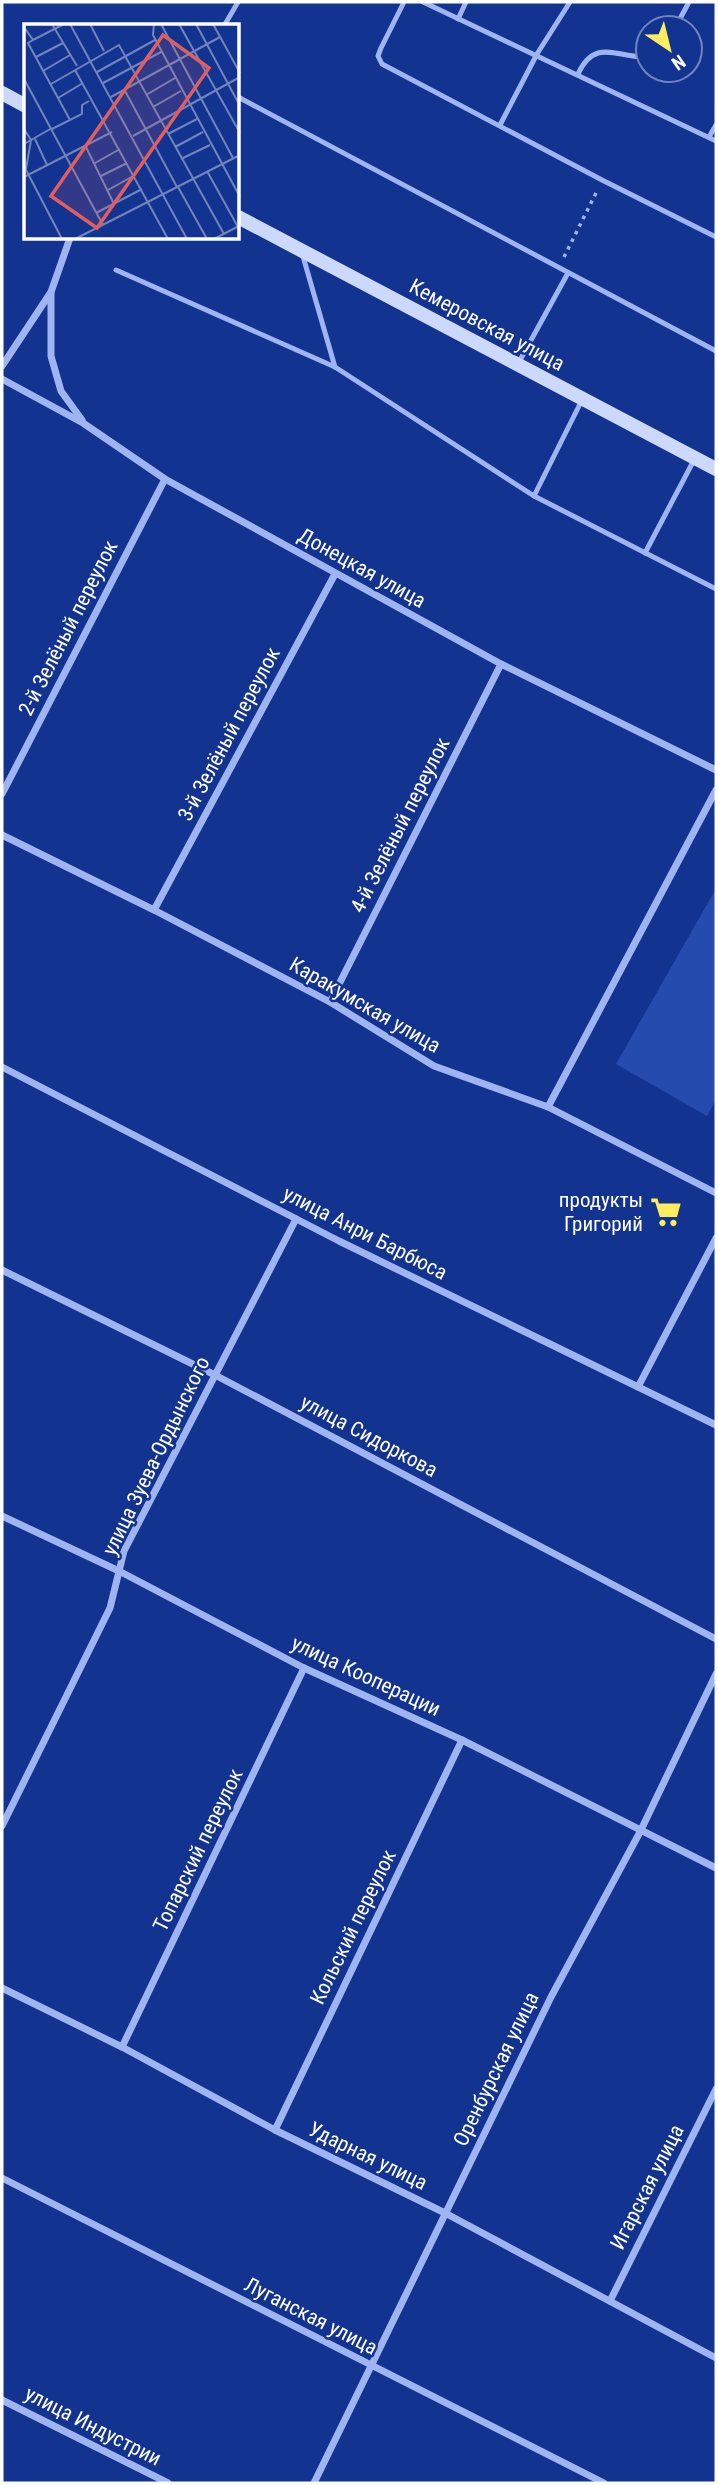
<svg xmlns="http://www.w3.org/2000/svg" width="718" height="2485" font-family="'Roboto Condensed',sans-serif">
	<style>
		.green { fill: #254baf }
		.lines { fill: none; stroke-linecap: round; stroke-linejoin: round }
		.path { stroke: #9fb5f1; stroke-width: 3.5; stroke-dasharray: 3.5 5; stroke-linecap: butt }
		.lane { stroke: #9fb5f1; stroke-width: 5 }
		.street { stroke: #9fb5f1; stroke-width: 7 }
		.secondary { stroke: #cdd9fc; stroke-width: 14 }
		.labels { text-anchor: middle; dominant-baseline: central; stroke-width: 5; stroke-linejoin: round; paint-order: stroke }
		.street-label { font-size: 21px; fill: #fff; stroke: #133390 }
		.poi-label { font-size: 21px; fill: #fff; stroke: #133390; text-anchor: end }
		.inset-road { fill: none; stroke: #7185bc; stroke-width: 2 }
		.view { fill: #e05e5e; fill-opacity: 0.15; stroke: #e05e5e; stroke-width: 3.5 }
		.inset-edge { fill: none; stroke: #fff; stroke-width: 3.5 }
	</style>
	<rect width="100%" height="100%" fill="#133390"/>
	<polygon class="green" points="714,892 716,893 716,1100 707,1116 616,1064"/>
	<g class="lines">
		<polyline class="path" points="564,257 598,189"/>
		<g class="lane">
			<polyline points="404,2 381,48 378,56 382,64 602,180 716,237"/>
			<polyline points="423,2 716,141"/>
			<polyline points="458,19 466,2"/>
			<polyline points="224,26 238,2"/>
			<polyline points="675,28 689,2"/>
			<path d="M578 74C595 37 617 58 648 57"/>
			<polyline points="238,97 716,351"/>
			<polyline points="500,125 537,54 570,2"/>
			<polyline points="709,137 716,125"/>
			<polyline points="302,253 335,367"/>
			<polyline points="116,270 335,367 534,496"/>
			<polyline points="519,362 568,273"/>
			<polyline points="582,400 534,496 716,589"/>
			<polyline points="645,553 694,460"/>
		</g>
		<g class="street">
			<polyline points="51,293 51,356 61,391 82,420"/>
			<polyline points="2,366 51,292 70,238"/>
			<polyline points="2,379 83,423 165,479 501,664 716,770"/>
			<polyline points="2,794 165,479"/>
			<polyline points="2,835 154,910 330,1002 434,1066 548,1107 716,1193"/>
			<polyline points="154,910 335,574"/>
			<polyline points="330,1002 501,664"/>
			<polyline points="2,1067 339,1241 716,1425"/>
			<polyline points="548,1107 716,790"/>
			<polyline points="2,1270 215,1375 716,1639"/>
			<polyline points="638,1387 716,1238"/>
			<polyline points="2,1516 119,1571 304,1668 462,1740 716,1868"/>
			<polyline points="2,1826 110,1608 124,1551 296,1219"/>
			<polyline points="2,1988 122,2047 275,2130 445,2213 716,2358"/>
			<polyline points="122,2047 304,1668"/>
			<polyline points="275,2130 462,1740"/>
			<polyline points="2,2178 604,2483"/>
			<polyline points="610,2301 716,2089"/>
			<polyline points="2,2400 168,2483"/>
			<polyline points="314,2483 551,1997 640,1832 716,1674"/>
		</g>
		<g class="secondary">
			<polyline points="2,93 26,106"/>
			<polyline points="238,217 716,469"/>
		</g>
	</g>
	<defs>
		<symbol id="supermarket-bare" viewBox="-9 -9 18 18"><path d="M-6-5.5h2.5l.6 2H6L4.5 2H-2.5L-4.4-4H-6ZM-1.5 3.2a1.3 1.3 0 1 0 .1 0ZM3 3.2a1.3 1.3 0 1 0 .1 0Z" fill="#ffed5f" stroke="#133390" stroke-width="2.5" paint-order="stroke"/></symbol>
	</defs>
	<g fill-rule="evenodd">
		<use href="#supermarket-bare" x="644" y="1190" width="44" height="44"/>
	</g>
	<g class="labels">
		<g class="street-label">
			<text transform="translate(487 325) rotate(28)">Кемеровская улица</text>
			<text transform="translate(362 568) rotate(29)">Донецкая улица</text>
			<text transform="translate(68 628) rotate(-63)">2-й Зелёный переулок</text>
			<text transform="translate(229 734) rotate(-62)">3-й Зелёный переулок</text>
			<text transform="translate(400 825) rotate(-63)">4-й Зелёный переулок</text>
			<text transform="translate(365 1005) rotate(30)">Каракумская улица</text>
			<text transform="translate(365 1233) rotate(27)">улица Анри Барбюса</text>
			<text transform="translate(369 1436) rotate(28)">улица Сидоркова</text>
			<text transform="translate(156 1456) rotate(-64)">улица Зуева-Ордынского</text>
			<text transform="translate(366 1676) rotate(25)">улица Кооперации</text>
			<text transform="translate(198 1850) rotate(-64)">Топарский переулок</text>
			<text transform="translate(353 1927) rotate(-64)">Кольский переулок</text>
			<text transform="translate(496 2069) rotate(-64)">Оренбурская улица</text>
			<text transform="translate(368 2156) rotate(26)">Ударная улица</text>
			<text transform="translate(647 2187) rotate(-63)">Игарская улица</text>
			<text transform="translate(311 2316) rotate(27)">Луганская улица</text>
			<text transform="translate(93 2426) rotate(27)">улица Индустрии</text>
		</g>
		<g class="poi-label">
			<text x="643" y="1200">продукты<tspan x="643" dy="24">Григорий</tspan></text>
		</g>
	</g>
	<g transform="translate(24 24)">
		<rect width="215" height="215" fill="#133390"/>
		<path class="inset-road" d="M28 0 53 42M46 0 163 215M66 0 80 27M130 0 129 11 216 173M137 0 209 134M155 0 216 109M172 0 216 82M189 0 216 49M0 3 9 16 4 19 46 96M9 16 40 0M12 33 39 19M51 46 144 215M19 47 46 31M73 48 131 16M0 55 79 201M79 59 137 28M27 60 95 21 200 210M100 65 153 163M122 71 151 54M87 73 196 13M34 74 59 59M129 83 157 67M0 105 7 116 2 145M28 105 58 90V81L65 77M144 110 173 95M109 112 216 53M11 115 23 141M0 120 28 104M61 121 90 180M151 123 179 108M157 135 186 121M71 139 96 125M0 142 38 215M183 147 214 203M77 152 103 139M0 153 88 108M154 163 183 215M84 166 111 151M72 189 118 165M51 215 216 131M190 215 213 203"/>
		<path class="view" d="M139 11 185 44 73 204 27 172Z"/>
		<rect width="215" height="215" class="inset-edge"/>
	</g>
	<rect width="718" height="2485" fill="none" stroke="#ffffff" stroke-width="7"/>
	<g transform="translate(669 49) rotate(145)"><circle r="33" fill="#133390" stroke="#7185bc" stroke-width="2"/>
	<path d="M0-5L12 26L0 18L-12 26Z" fill="#ffed5f"/>
	<text y="-10" font-size="19" font-weight="bold" text-anchor="middle" fill="#ffffff">N</text>
	</g>
</svg>
